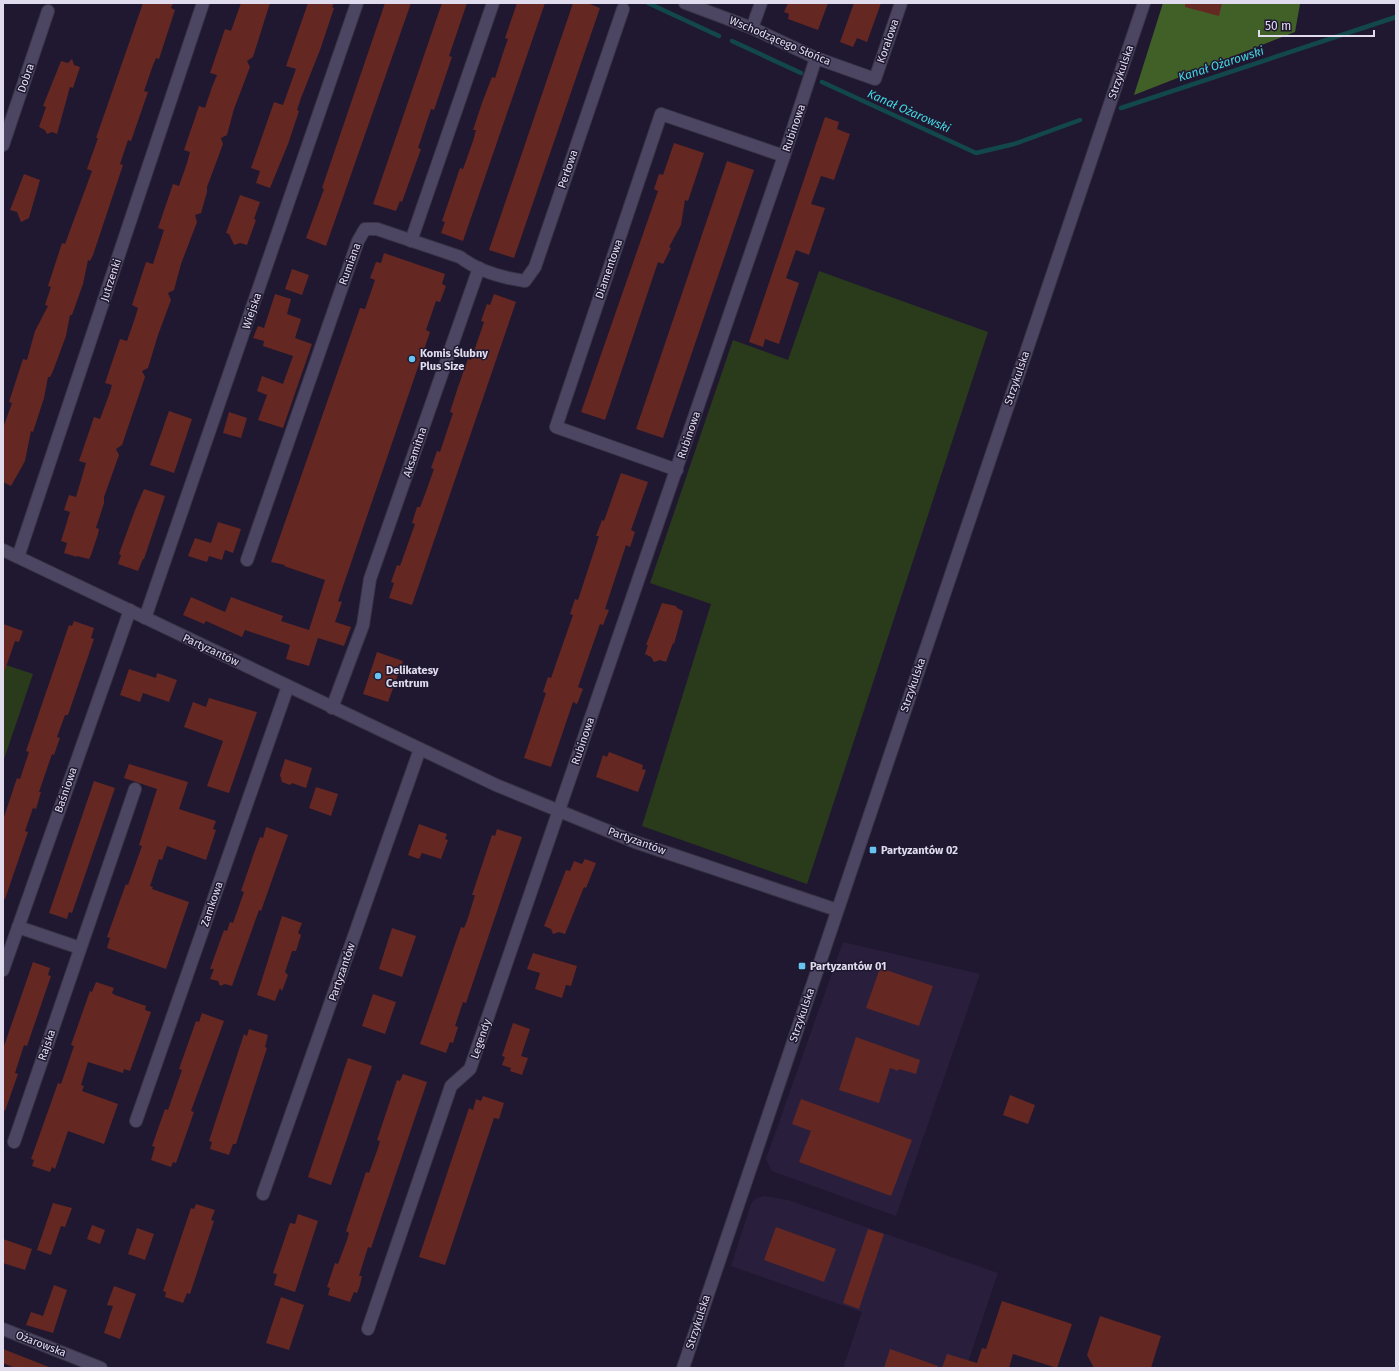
<svg xmlns="http://www.w3.org/2000/svg" width="1399" height="1371" font-family="'Fira Sans',sans-serif">
	<style>
		.built { fill: #291f3d }
		.green { fill: #2a3b1c }
		.forest { fill: #416027 }
		.lines { fill: none; stroke-linecap: round; stroke-linejoin: round }
		.stream { stroke: #12484d; stroke-width: 4.5 }
		.building { fill: #652722 }
		.minor-casing { stroke: #383346; stroke-width: 14 }
		.tertiary-casing { stroke: #383346; stroke-width: 14 }
		.minor { stroke: #4d4662; stroke-width: 12 }
		.tertiary { stroke: #4d4662; stroke-width: 12 }
		.poi-dot { fill: #67c4f0; stroke: #1f1830; stroke-width: 1.5 }
		.labels { text-anchor: middle; dominant-baseline: central; stroke-width: 3; stroke-linejoin: round; paint-order: stroke }
		.street-label { font-size: 11px; fill: #e0dced; stroke: #1f1830 }
		.poi-label { font-size: 11px; font-weight: bold; fill: #e0dced; stroke: #1f1830; text-anchor: start }
		.water-label { font-size: 12px; font-style: italic; fill: #43d7e2; stroke: #1f1830 }
	</style>
	<rect width="100%" height="100%" fill="#1f1830"/>
	<g class="built">
		<polygon points="843,942 980,974 896,1216 772,1171 766,1159"/>
		<polygon points="764,1196 788,1200 998,1273 966,1368 843,1368 862,1312 731,1266 751,1204 755,1199"/>
	</g>
	<g class="green">
		<polygon points="819,271 988,332 807,884 642,826 711,604 650,583 733,340 788,360"/>
		<polygon points="3,664 33,674 3,762"/>
	</g>
	<polygon class="forest" points="1163,3 1297,3 1300,4 1295,32 1134,95"/>
	<g class="lines">
		<g class="stream">
			<polyline points="648,3 719,36"/>
			<polyline points="732,41 801,73"/>
			<polyline points="822,82 976,153 1014,144 1080,120"/>
			<polyline points="1121,108 1396,17"/>
		</g>
	</g>
	<g class="building">
		<polygon points="143,3 173,3 171,8 175,10 159,59 156,58 153,65 144,91 148,92 131,141 128,140 120,164 123,165 93,255 90,261 88,260 83,284 72,315 70,315 66,336 53,371 50,377 48,377 44,398 33,432 31,431 25,461 11,486 3,482 3,428 12,403 9,402 23,359 27,360 35,331 48,306 45,305 51,287 48,286 62,243 65,244 92,171 87,169 98,138 96,138"/>
		<polygon points="241,3 270,3 253,57 247,61 250,67 234,109 227,135 221,138 223,144 207,187 207,192 201,213 195,215 197,222 181,264 174,290 168,293 171,300 158,335 148,368 142,371 145,377 122,445 116,449 119,455 104,497 104,503 96,528 99,529 98,534 91,555 89,559 77,556 77,557 64,553 67,543 61,541 70,512 64,510 69,495 76,497 86,463 79,461 94,417 100,419 109,395 112,385 105,383 120,339 127,341 135,318 138,308 132,305 146,262 153,264 164,230 158,228 173,184 179,186 187,163 190,152 184,150 199,106 205,108 212,87 217,75 210,73 225,29 231,31"/>
		<polygon points="308,3 334,3 332,7 334,8 320,50 301,98 297,110 299,111 288,144 270,188 256,183 260,171 251,168 274,102 283,105 296,69 286,66"/>
		<polygon points="385,3 411,3 326,246 306,238 324,189 322,188"/>
		<polygon points="442,3 467,3 449,56 452,57 434,110 431,109 418,148 421,149 402,202 400,201 396,211 373,204"/>
		<polygon points="517,3 545,3 463,241 441,233 445,222 442,221 460,168 463,169 473,141 476,130 473,130 482,103 492,77 495,78 504,50 508,39 505,38"/>
		<polygon points="573,3 587,3 600,8 514,258 489,250"/>
		<polygon points="788,3 828,3 818,30 788,19 789,14 784,12"/>
		<polygon points="854,3 881,3 867,42 857,38 853,47 840,42"/>
		<polygon points="1185,3 1222,3 1219,16 1185,7"/>
		<polygon points="72,59 74,65 80,67 73,88 70,87 57,134 52,132 47,134 45,130 39,127 46,107 43,106 61,61 68,63"/>
		<polygon points="825,117 839,122 837,129 850,134 834,180 821,176 811,204 825,208 809,255 796,250 786,278 799,283 779,344 765,339 763,347 749,342"/>
		<polygon points="674,143 704,153 688,201 685,200 681,225 669,247 671,248 663,264 658,262 605,420 581,412 658,191 654,189 659,174 663,175"/>
		<polygon points="727,161 754,170 663,438 636,429"/>
		<polygon points="24,174 40,180 29,218 21,222 17,212 10,210"/>
		<polygon points="240,195 260,202 254,219 256,220 247,245 240,243 234,245 229,234 226,233"/>
		<polygon points="384,253 445,274 442,284 446,286 440,302 436,301 426,330 430,332 338,601 342,602 335,622 351,627 344,646 318,638 309,666 286,659 290,645 245,630 242,637 206,621 204,624 183,615 191,597 225,612 231,597 283,616 281,621 309,630 325,580 284,566 285,565 271,562 360,308 365,309 375,280 370,278 376,262 381,263"/>
		<polygon points="292,269 309,275 302,295 285,289"/>
		<polygon points="275,294 291,299 287,314 301,319 295,338 312,344 283,428 258,420 267,395 257,391 262,376 283,384 293,356 263,346 264,341 253,338 258,326 264,328"/>
		<polygon points="494,294 516,302 412,605 389,598 394,583 391,582 397,565 400,566 415,524 412,523 417,507 420,507 424,497 434,469 431,468 437,451 440,452 453,413 450,412 458,387 468,359 471,360 484,322 481,321 487,304 490,305"/>
		<polygon points="169,411 192,419 174,473 150,465"/>
		<polygon points="229,412 247,418 241,438 223,433"/>
		<polygon points="621,473 648,482 631,530 635,532 630,547 626,545 605,609 609,610 603,625 600,624 578,687 583,689 577,704 573,702 551,767 524,758 546,693 543,692 548,677 551,678 573,615 570,614 575,599 578,600 599,536 596,536 602,520 604,521"/>
		<polygon points="144,489 165,496 144,559 143,559 138,571 118,564 121,555 119,554 135,510"/>
		<polygon points="218,522 241,529 233,553 225,550 222,560 209,556 207,562 188,556 195,538 211,543"/>
		<polygon points="662,603 676,606 677,608 683,611 674,644 673,643 666,662 660,660 654,662 651,657 645,654 648,645 646,645"/>
		<polygon points="74,621 94,628 91,638 94,639 68,715 65,715 57,737 60,738 57,746 54,755 52,754 39,792 41,792 36,809 33,808 25,831 28,832 5,899 3,899 3,820 17,778 20,779 29,752 26,751 69,625 72,626"/>
		<polygon points="3,624 23,631 19,642 15,641 5,670 3,670"/>
		<polygon points="377,652 403,661 388,702 363,694"/>
		<polygon points="129,669 156,678 157,673 177,680 169,702 143,693 140,702 120,695"/>
		<polygon points="209,698 257,712 229,793 207,786 223,741 184,727 193,702 206,707"/>
		<polygon points="609,752 643,765 642,769 646,770 638,792 596,777 603,755 607,757"/>
		<polygon points="285,759 312,768 306,788 292,783 290,785 282,782 280,775"/>
		<polygon points="129,764 188,782 179,809 216,821 213,829 216,830 206,860 167,846 162,860 159,859 150,886 153,887 152,889 189,902 166,969 107,948 110,938 107,937 123,892 126,884 128,885 142,846 139,845 157,789 124,778"/>
		<polygon points="94,781 115,788 72,913 69,912 67,919 49,913"/>
		<polygon points="316,787 338,794 331,816 309,808"/>
		<polygon points="419,824 447,834 445,839 448,840 441,859 422,853 419,859 408,855"/>
		<polygon points="266,827 288,835 261,911 259,910 232,986 225,984 220,986 218,981 210,979 214,969 210,969 224,930 227,931 230,922 233,923 244,892 241,891 254,853 260,837 263,838"/>
		<polygon points="497,829 522,837 466,1003 463,1002 455,1026 458,1027 453,1043 450,1042 446,1053 420,1044 461,927 464,928 467,921 475,895 472,895 492,835 495,836"/>
		<polygon points="585,859 596,863 586,888 584,887 565,934 559,932 553,934 551,929 544,926 566,870 570,871 574,861 582,864"/>
		<polygon points="282,916 302,923 298,933 301,935 296,951 292,951 285,972 288,975 282,991 280,988 275,1001 257,995"/>
		<polygon points="392,928 416,936 402,977 379,969"/>
		<polygon points="533,953 577,966 571,986 566,985 562,998 535,989 540,973 527,969"/>
		<polygon points="33,962 50,968 48,975 51,976 27,1046 24,1045 15,1073 18,1074 5,1111 3,1110 3,1049"/>
		<polygon points="880,968 933,986 919,1026 866,1008"/>
		<polygon points="96,982 114,988 112,993 115,995 146,1006 145,1010 151,1012 130,1071 124,1069 123,1073 88,1062 81,1085 84,1086 82,1091 118,1104 104,1144 68,1131 55,1169 52,1167 50,1172 32,1166 34,1160 31,1159 58,1083 61,1084 74,1046 71,1045 90,991 92,992"/>
		<polygon points="373,994 396,1002 385,1034 362,1026"/>
		<polygon points="202,1013 224,1021 191,1111 194,1112 176,1163 173,1162 171,1167 151,1160 155,1147 152,1146 165,1109 168,1110 182,1070 179,1069 196,1021 199,1022"/>
		<polygon points="513,1023 530,1029 521,1056 528,1058 522,1075 510,1071 511,1068 502,1065 505,1057 502,1056"/>
		<polygon points="249,1029 268,1035 265,1047 267,1048 236,1144 233,1144 229,1155 210,1149 212,1142 209,1141 244,1034 247,1036"/>
		<polygon points="856,1037 920,1060 916,1074 899,1069 898,1071 890,1068 879,1103 839,1090"/>
		<polygon points="348,1058 372,1066 331,1185 308,1177"/>
		<polygon points="403,1074 427,1082 371,1248 368,1247 359,1276 362,1276 360,1285 357,1293 354,1292 350,1302 328,1295 330,1288 327,1287 335,1263 338,1264 347,1240 349,1233 346,1231 366,1172 369,1173 378,1148 380,1141 377,1140 397,1080 400,1081"/>
		<polygon points="1010,1095 1035,1105 1028,1124 1003,1115"/>
		<polygon points="483,1096 504,1103 499,1119 494,1118 445,1265 419,1257 469,1108 473,1110 476,1099 481,1101"/>
		<polygon points="801,1099 912,1140 891,1196 799,1162 811,1131 792,1124"/>
		<polygon points="53,1203 72,1208 65,1227 61,1226 51,1255 37,1250"/>
		<polygon points="196,1204 215,1210 211,1220 214,1221 190,1294 187,1293 183,1303 165,1297 166,1292 163,1291 191,1208 194,1209"/>
		<polygon points="298,1214 318,1221 295,1292 274,1285 277,1274 273,1273 290,1223 295,1224"/>
		<polygon points="92,1225 105,1230 100,1244 87,1239"/>
		<polygon points="776,1227 836,1249 824,1282 764,1260"/>
		<polygon points="137,1228 154,1234 145,1260 128,1254"/>
		<polygon points="868,1229 884,1234 859,1309 843,1303"/>
		<polygon points="3,1239 32,1249 25,1270 3,1263"/>
		<polygon points="54,1285 67,1290 53,1333 26,1325 31,1312 43,1316"/>
		<polygon points="114,1286 136,1294 120,1339 104,1333 113,1306 107,1305"/>
		<polygon points="281,1297 304,1305 289,1350 266,1343"/>
		<polygon points="1002,1301 1072,1324 1057,1368 1013,1354 1009,1368 942,1368 947,1354 977,1363 982,1348 986,1349"/>
		<polygon points="1100,1316 1161,1336 1151,1368 1094,1368 1087,1355"/>
		<polygon points="3,1349 49,1367 49,1368 15,1368 3,1363"/>
		<polygon points="890,1349 938,1366 938,1368 884,1368"/>
	</g>
	<g class="lines">
		<defs>
			<g id="minor">
				<polyline points="685,3 752,28 816,58 875,79 901,3"/>
				<polyline points="752,28 761,3"/>
				<polyline points="3,145 48,11"/>
				<polyline points="411,241 493,3"/>
				<polyline points="677,470 556,427 661,114 784,156"/>
				<polyline points="3,550 496,785 635,842 837,910"/>
				<polyline points="18,557 203,3"/>
				<path d="M247 560 358 241 365 229H377L460 257C478 271 504 278 525 281L535 267 623 9"/>
				<polyline points="145,618 357,3"/>
				<polyline points="332,708 363,625 370,579 479,268"/>
				<polyline points="18,927 80,948"/>
				<polyline points="3,970 130,610"/>
				<polyline points="136,1121 288,686"/>
				<polyline points="14,1142 135,789"/>
				<polyline points="263,1194 420,749"/>
				<polyline points="3,1329 101,1368"/>
				<polyline points="368,1329 451,1086 470,1069 784,156 816,58"/>
			</g>
			<polyline id="tertiary" points="683,1368 1144,3"/>
		</defs>
		<use href="#minor" class="minor-casing"/>
		<use href="#tertiary" class="tertiary-casing"/>
		<use href="#minor" class="minor"/>
		<use href="#tertiary" class="tertiary"/>
	</g>
	<g class="poi-dot">
		<circle cx="412" cy="359" r="4"/>
		<circle cx="378" cy="676" r="4"/>
		<rect x="869" y="846" width="8" height="8" rx="2"/>
		<rect x="798" y="962" width="8" height="8" rx="2"/>
	</g>
	<g class="labels">
		<g class="street-label">
			<text transform="translate(780 41) rotate(23)">Wschodzącego Słońca</text>
			<text transform="translate(888 41) rotate(-71)">Koralowa</text>
			<text transform="translate(1121 72) rotate(-71)">Strzykulska</text>
			<text transform="translate(26 78) rotate(-71)">Dobra</text>
			<text transform="translate(794 128) rotate(-71)">Rubinowa</text>
			<text transform="translate(568 169) rotate(-71)">Perłowa</text>
			<text transform="translate(350 264) rotate(-70)">Rumiana</text>
			<text transform="translate(609 269) rotate(-71)">Diamentowa</text>
			<text transform="translate(111 280) rotate(-72)">Jutrzenki</text>
			<text transform="translate(252 311) rotate(-71)">Wiejska</text>
			<text transform="translate(1017 378) rotate(-71)">Strzykulska</text>
			<text transform="translate(689 435) rotate(-71)">Rubinowa</text>
			<text transform="translate(415 452) rotate(-71)">Aksamitna</text>
			<text transform="translate(211 650) rotate(25)">Partyzantów</text>
			<text transform="translate(913 685) rotate(-71)">Strzykulska</text>
			<text transform="translate(583 741) rotate(-71)">Rubinowa</text>
			<text transform="translate(66 790) rotate(-71)">Baśniowa</text>
			<text transform="translate(637 841) rotate(20)">Partyzantów</text>
			<text transform="translate(212 904) rotate(-71)">Zamkowa</text>
			<text transform="translate(342 972) rotate(-71)">Partyzantów</text>
			<text transform="translate(802 1015) rotate(-71)">Strzykulska</text>
			<text transform="translate(481 1039) rotate(-71)">Legendy</text>
			<text transform="translate(47 1045) rotate(-71)">Rajska</text>
			<text transform="translate(698 1322) rotate(-72)">Strzykulska</text>
			<text transform="translate(41 1344) rotate(21)">Ożarowska</text>
		</g>
		<g class="poi-label">
			<text x="420" y="353">Komis Ślubny<tspan x="420" dy="13">Plus Size</tspan></text>
			<text x="386" y="670">Delikatesy<tspan x="386" dy="13">Centrum</tspan></text>
			<text x="881" y="850">Partyzantów 02</text>
			<text x="810" y="966">Partyzantów 01</text>
		</g>
		<g class="water-label">
			<text transform="translate(1221 64) rotate(-18)">Kanał Ożarowski</text>
			<text transform="translate(909 111) rotate(24)">Kanał Ożarowski</text>
		</g>
	</g>
	<rect width="1399" height="1371" fill="none" stroke="#e0dced" stroke-width="8"/>
	<path d="M1259 30v6h115v-6" fill="none" stroke="#e0dced" stroke-width="2"/>
	<text x="1265" y="30" font-size="12" fill="#e0dced" stroke="#1f1830" stroke-width="3" paint-order="stroke">50 m</text>
</svg>
